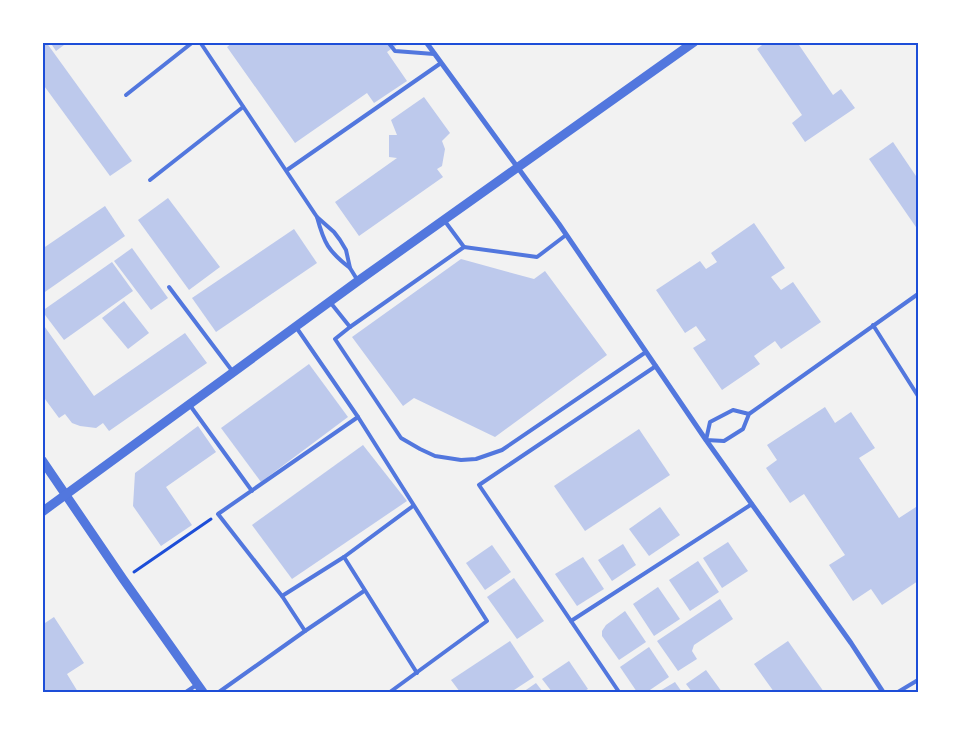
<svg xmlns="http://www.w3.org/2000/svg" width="961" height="735" font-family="Inter,sans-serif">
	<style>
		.building { fill: #bdc9ec }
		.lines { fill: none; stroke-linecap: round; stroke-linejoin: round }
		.path { stroke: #1d4ed8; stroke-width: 3 }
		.service { stroke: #5277de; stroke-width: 4 }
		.minor { stroke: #5277de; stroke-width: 5 }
		.tertiary { stroke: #5277de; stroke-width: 9 }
		.neatline { fill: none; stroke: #1d4ed8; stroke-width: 2 }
	</style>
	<rect width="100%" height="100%" fill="#f2f2f2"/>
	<g class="building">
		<polygon points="42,42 46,42 132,161 110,176 42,83"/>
		<polygon points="50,42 68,42 56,51"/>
		<polygon points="233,42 401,42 387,52 407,81 374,103 367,93 295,143 227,47"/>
		<polygon points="766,42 797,42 833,95 841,89 855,108 805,142 792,123 802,115 757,49"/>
		<polygon points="424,97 450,133 442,141 445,149 442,166 437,169 443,177 359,236 335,202 397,158 389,157 389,135 397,135 391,120"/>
		<polygon points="893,142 918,179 918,230 869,159"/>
		<polygon points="168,198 220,267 189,290 138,220"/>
		<polygon points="105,206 125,236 42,294 42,249"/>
		<polygon points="754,223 785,268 771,277 781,290 793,282 821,322 781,349 775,341 754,356 760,364 722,390 693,348 706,340 696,326 685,333 656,290 700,261 706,269 717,262 711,253"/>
		<polygon points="294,229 317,263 216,332 192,298"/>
		<polygon points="132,248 168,298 151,310 114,261"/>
		<polygon points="461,259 534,279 545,271 607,355 495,437 414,398 403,406 352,337"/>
		<polygon points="112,262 133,291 64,340 42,311"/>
		<polygon points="124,301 149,333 128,349 102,318"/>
		<polygon points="42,323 94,396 185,333 207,363 109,431 103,423 96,428 80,426 72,423 65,414 59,418 42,395"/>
		<polygon points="309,364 348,417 261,482 221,428"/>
		<polygon points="825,407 835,423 851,412 875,448 859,458 899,518 916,507 918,511 918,581 882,605 871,589 853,601 829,565 845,555 804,494 790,503 766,468 777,460 767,445"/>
		<polygon points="198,426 216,452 166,487 192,525 161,546 133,506 135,473"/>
		<polygon points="639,429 670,475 585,531 554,486"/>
		<polygon points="363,445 407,501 292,579 252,525"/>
		<polygon points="660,507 680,535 649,556 629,529"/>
		<polygon points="728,542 748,571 722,588 703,558"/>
		<polygon points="623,544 636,565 612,581 598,560"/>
		<polygon points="492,545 511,572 485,590 466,563"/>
		<polygon points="583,557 604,589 577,606 555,574"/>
		<polygon points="698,561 719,592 690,611 669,580"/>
		<polygon points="514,578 544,621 517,639 487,597"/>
		<polygon points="658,587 680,619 654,636 633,604"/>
		<polygon points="720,599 733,619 694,645 692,651 697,659 678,671 657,641"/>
		<polygon points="625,611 646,642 619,660 602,636 602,631 606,625"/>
		<polygon points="54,617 84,663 67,674 78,692 42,692 42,625"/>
		<polygon points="510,641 534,677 511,692 460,692 451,680"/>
		<polygon points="788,641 824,692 774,692 754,664"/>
		<polygon points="649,647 669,677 647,692 637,692 620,667"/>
		<polygon points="569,661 588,689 583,692 552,692 542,679"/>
		<polygon points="706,670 722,692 692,692 686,684"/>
		<polygon points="675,682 682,692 658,692"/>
		<polygon points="536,683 543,692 523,692"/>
	</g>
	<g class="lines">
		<polyline class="path" points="134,572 211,519"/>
		<g class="service">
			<polyline points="200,42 317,217 334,232 340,240 346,250 350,268 358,281"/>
			<polyline points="388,42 395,51 434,54"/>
			<polyline points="126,95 193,42"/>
			<polyline points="287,170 441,63"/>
			<polyline points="150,180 243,107"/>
			<path d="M317 217C324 243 328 251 350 268"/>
			<polyline points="444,220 464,247"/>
			<polyline points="169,287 233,372"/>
			<polyline points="330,302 350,327 464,247 537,257 566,235"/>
			<polyline points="873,325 918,396"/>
			<polyline points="296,327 358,417 487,621 390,692"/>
			<polyline points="350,327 335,339 401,438 420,449 435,456 461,460 476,459 502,450 646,352"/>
			<polyline points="189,404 252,491"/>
			<polyline points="749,414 733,410 710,422 706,440 724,441 743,429 749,414 918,294"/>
			<polyline points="344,557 417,673"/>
			<polyline points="282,596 344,557 413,506"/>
			<polyline points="571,621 752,504"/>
			<polyline points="305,631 282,596 218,514 358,417"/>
			<polyline points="186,692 198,684"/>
			<polyline points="219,692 305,631 364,591"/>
			<polyline points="619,692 479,485 656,366"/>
			<polyline points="898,692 918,680"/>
		</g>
		<polyline class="minor" points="426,42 559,224 706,440 851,643 883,692"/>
		<g class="tertiary">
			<polyline points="42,460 123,579 203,692"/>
			<polyline points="42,512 358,281 694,42"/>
		</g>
	</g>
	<rect width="961" height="735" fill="none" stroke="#ffffff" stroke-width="88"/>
	<rect x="44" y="44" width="873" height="647" class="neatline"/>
</svg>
